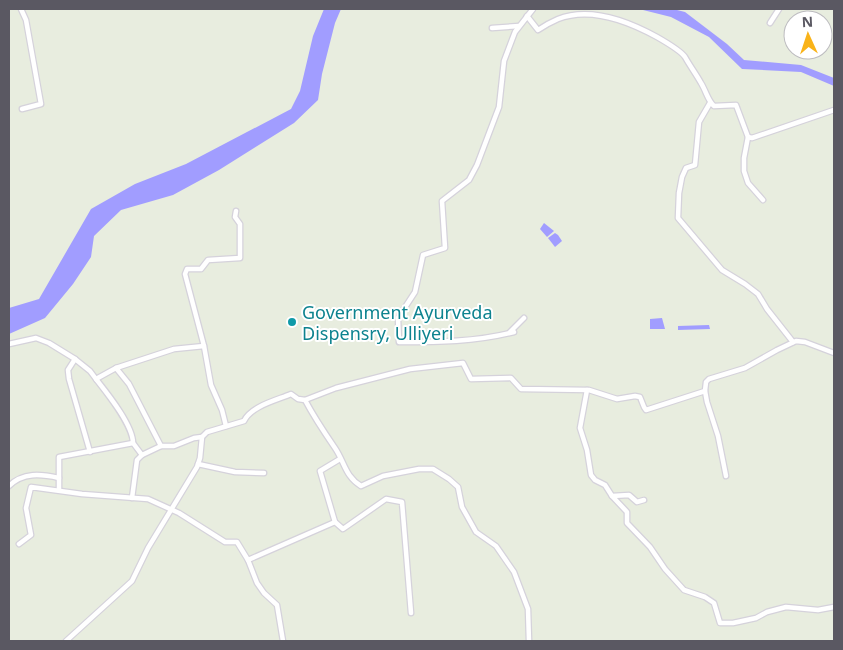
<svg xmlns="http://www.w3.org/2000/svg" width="843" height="650" font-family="'Noto Sans',sans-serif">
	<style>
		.water { fill: #a19dff }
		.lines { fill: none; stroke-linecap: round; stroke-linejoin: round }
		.minor-casing { stroke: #d5d2db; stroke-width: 7 }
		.minor { stroke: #fff; stroke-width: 4.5 }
		.culture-dot { fill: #0f9aa8; stroke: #fff; stroke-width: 2 }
		.labels { text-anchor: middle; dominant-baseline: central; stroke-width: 4; stroke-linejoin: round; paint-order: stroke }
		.culture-label { font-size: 18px; fill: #0d838f; stroke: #fff; text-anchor: start }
	</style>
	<rect width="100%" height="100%" fill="#e8eddf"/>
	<g class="water">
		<polygon points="324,9 341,9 335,23 322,74 318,100 294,123 219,170 173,195 121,210 94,236 91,257 73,284 45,318 9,334 9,308 39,299 91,209 135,184 186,164 291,109 300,91 313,36"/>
		<polygon points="639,9 673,9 685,12 727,44 744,60 801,65 834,78 834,86 801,72 742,69 709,37 671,17"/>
		<polygon points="544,223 554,231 547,237 540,229"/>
		<polygon points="555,233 558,235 562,241 555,247 548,238"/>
		<polygon points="662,318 665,329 650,329 650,319"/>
		<polygon points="709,325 710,329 678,330 678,326"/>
	</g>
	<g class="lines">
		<defs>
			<g id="minor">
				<polyline points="21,9 26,20 41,104 22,109"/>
				<path d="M527 16 538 30C544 26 551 22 558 19 591 6 628 21 657 37 664 41 681 51 685 57 690 66 696 74 701 83 706 91 708 101 714 106L736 105 748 137 744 158V171L748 183 763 200"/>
				<polyline points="770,23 779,9"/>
				<polyline points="492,28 519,26"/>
				<polyline points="710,103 699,122 695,165 686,168 682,177 679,193 678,218 722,270 745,284 758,294 767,309 793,342"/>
				<polyline points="748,137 752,138 834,110"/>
				<polyline points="510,332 524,318"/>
				<path d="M514 332C475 342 438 342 399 342L398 318 415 292 423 255 445 248 442 201 469 180 477 165 499 107 504 61 515 32 533 9"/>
				<polyline points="9,344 36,338 49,343 75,359"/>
				<polyline points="116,368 129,384 161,446"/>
				<polyline points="587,390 580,428 587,450 591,475 595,480 605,485 612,496 629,495 637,502 644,500"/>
				<polyline points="705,391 707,402 718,436 726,476"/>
				<path d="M305 400C314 417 324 432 335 448 345 463 345 476 361 486L383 476 419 469H433L449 479 458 487 462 507 476 532 496 546 514 572 528 609 529 641"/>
				<polyline points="226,426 222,410 211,385 204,346 185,274 187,269 201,269 208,260 240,258 240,224 235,217 236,211"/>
				<path d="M133 443C133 425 107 393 96 379L116 368 174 349 204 346"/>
				<polyline points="90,452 69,379 68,370 75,359 90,371 96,379"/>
				<polyline points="198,464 235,472 264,473"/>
				<path d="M9 486C23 472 41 474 59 478"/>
				<polyline points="59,490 59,457 133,443 142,455"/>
				<polyline points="612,496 627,512 627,523 650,547 665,569 684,590 705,597 714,603 720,623 733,623 756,618 767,612 786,607 818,610 834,607"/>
				<polyline points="132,498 137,460 142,455 161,446 174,446 194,438 202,437"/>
				<polyline points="335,522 320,471 340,459"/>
				<polyline points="19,544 31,535 26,508 31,487 82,494 148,499 179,513 225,542 237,542 248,560 257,583 264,593 277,605 283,641"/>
				<polyline points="248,560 335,522 343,529 386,499 402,502 411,613"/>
				<path d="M66 641 132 581 148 548 197 467 200 458 202 437 207 432 244 421C251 406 277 400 291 394L298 399 305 400 336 388 410 369 463 363 471 379 511 378 521 389 589 390 617 399 635 396 640 397 644 407 646 410 705 391 706 382 709 379 745 368 777 350 796 341 805 342 834 353"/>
			</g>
		</defs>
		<use href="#minor" class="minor-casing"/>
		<use href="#minor" class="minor"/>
	</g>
	<circle class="culture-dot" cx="292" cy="322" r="5"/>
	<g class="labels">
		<g class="culture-label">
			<text x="302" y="312">Government Ayurveda<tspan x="302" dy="21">Dispensry, Ulliyeri</tspan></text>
		</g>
	</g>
	<rect width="843" height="650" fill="none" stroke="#5a5862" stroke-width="20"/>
	<g transform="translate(808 35) rotate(357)"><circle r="24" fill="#ffffff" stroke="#bdbcc0"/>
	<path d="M0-4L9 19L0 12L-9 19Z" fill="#f9b319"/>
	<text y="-8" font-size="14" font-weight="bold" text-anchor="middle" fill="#5a5862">N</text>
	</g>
</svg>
